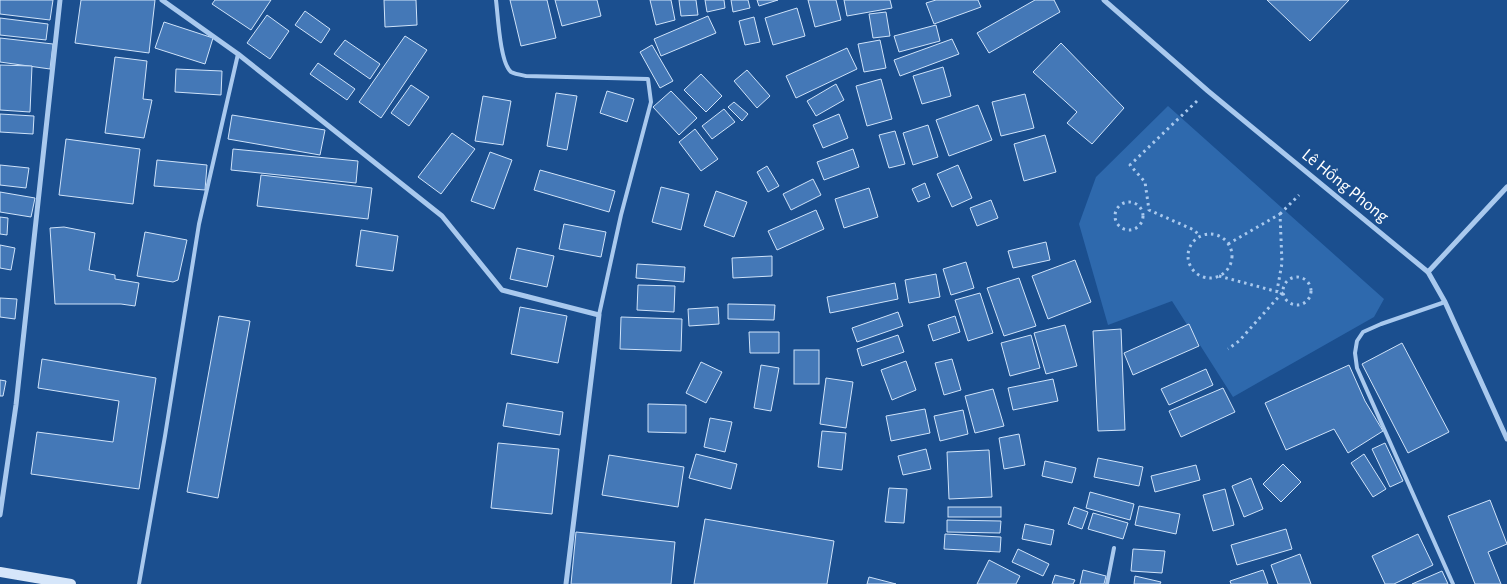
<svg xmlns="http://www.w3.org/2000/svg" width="1507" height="584" font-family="'Alegreya Sans',sans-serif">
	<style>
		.green { fill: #2e69ad }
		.building { fill: #4478b7; stroke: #cfe3fa }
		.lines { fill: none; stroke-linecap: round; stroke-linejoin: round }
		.path { stroke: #a9c9ee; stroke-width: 3; stroke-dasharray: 2.5 4; stroke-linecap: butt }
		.lane { stroke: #a9c9ee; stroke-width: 4 }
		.street { stroke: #a9c9ee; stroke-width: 5 }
		.secondary { stroke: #d6e6fa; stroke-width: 10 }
		.labels { text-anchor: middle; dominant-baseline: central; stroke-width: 4; stroke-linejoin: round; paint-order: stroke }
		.street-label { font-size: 18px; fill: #fff; stroke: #1b4f8f }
	</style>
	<rect width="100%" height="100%" fill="#1b4f8f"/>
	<polygon class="green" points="1168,106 1384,299 1374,317 1233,397 1172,301 1108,325 1079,224 1096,177"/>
	<g class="building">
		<polygon points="0,0 53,0 50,20 0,14"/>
		<polygon points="81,0 155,0 149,53 75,43"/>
		<polygon points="215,0 271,0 251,30 212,4"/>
		<polygon points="384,0 416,0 417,25 385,27"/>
		<polygon points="510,0 547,0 556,38 521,46"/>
		<polygon points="555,0 597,0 601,16 562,26"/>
		<polygon points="650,0 671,0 675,20 656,25"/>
		<polygon points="679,0 696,0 698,15 681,16"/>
		<polygon points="705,0 724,0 725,8 707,12"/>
		<polygon points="731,0 748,0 750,8 733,12"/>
		<polygon points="757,0 778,0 759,6"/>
		<polygon points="808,0 836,0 841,20 815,27"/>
		<polygon points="844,0 890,0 892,8 847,16"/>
		<polygon points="936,0 978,0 981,7 934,24 926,3"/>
		<polygon points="1035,0 1054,0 1060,12 989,53 977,33"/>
		<polygon points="1267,0 1349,0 1310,41"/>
		<polygon points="797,8 805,36 773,45 765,18"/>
		<polygon points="305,11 330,29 321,43 295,25"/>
		<polygon points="886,12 890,36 873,38 869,14"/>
		<polygon points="267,15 289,31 270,59 247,43"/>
		<polygon points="708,16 716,33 661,56 654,39"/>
		<polygon points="754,17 760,42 745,45 739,21"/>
		<polygon points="0,18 48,24 46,40 0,35"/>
		<polygon points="164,22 213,38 205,64 155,48"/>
		<polygon points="936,25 940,41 899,52 894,36"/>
		<polygon points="405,36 427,50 381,118 359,102"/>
		<polygon points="0,38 53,44 50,69 0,62"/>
		<polygon points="952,39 959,54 900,76 894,60"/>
		<polygon points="345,40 380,64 370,79 334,54"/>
		<polygon points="880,40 886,68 864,72 858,44"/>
		<polygon points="1061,43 1124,108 1092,144 1067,123 1077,112 1033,72"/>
		<polygon points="652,45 673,81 660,88 640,52"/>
		<polygon points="847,48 857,69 796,98 786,76"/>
		<polygon points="115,57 147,61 143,99 152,100 144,138 105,133"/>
		<polygon points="318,63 355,89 347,100 310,74"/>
		<polygon points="0,65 32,66 30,112 0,110"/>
		<polygon points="943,67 951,96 922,104 913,76"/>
		<polygon points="176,69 222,71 221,95 175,92"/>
		<polygon points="747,70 770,96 757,108 734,81"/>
		<polygon points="701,74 722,96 706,112 684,90"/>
		<polygon points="881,79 892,119 867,126 856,86"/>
		<polygon points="836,84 844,100 816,116 807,101"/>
		<polygon points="411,85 429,97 409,126 391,113"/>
		<polygon points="607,91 634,99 627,122 600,113"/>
		<polygon points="671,91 697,118 679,135 653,107"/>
		<polygon points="556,93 577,96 567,150 547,146"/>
		<polygon points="1025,94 1034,128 1001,136 992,102"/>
		<polygon points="483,96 511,101 503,145 475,141"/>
		<polygon points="734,102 748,114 742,121 728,107"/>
		<polygon points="978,105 992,140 949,156 936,120"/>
		<polygon points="724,109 735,122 712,139 702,126"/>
		<polygon points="0,114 34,116 33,134 0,132"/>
		<polygon points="839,114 848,138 823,148 813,125"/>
		<polygon points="232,115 325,130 320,155 228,139"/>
		<polygon points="928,125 938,157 913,165 903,133"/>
		<polygon points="695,129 718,159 701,171 679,142"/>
		<polygon points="895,131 905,164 889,168 879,135"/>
		<polygon points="452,133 475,149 441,194 418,177"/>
		<polygon points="1045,135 1056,172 1024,181 1014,144"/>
		<polygon points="66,139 140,149 133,204 59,195"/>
		<polygon points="233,149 358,161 356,183 231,170"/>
		<polygon points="853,149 859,167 824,180 817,162"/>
		<polygon points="490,152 512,160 494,209 471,201"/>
		<polygon points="157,160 207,165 205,190 154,186"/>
		<polygon points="0,165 29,168 26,188 0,185"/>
		<polygon points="958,165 972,198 952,207 937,174"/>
		<polygon points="767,166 779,186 768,192 757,172"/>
		<polygon points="540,170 615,191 609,212 534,190"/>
		<polygon points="261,175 372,188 368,219 257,206"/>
		<polygon points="813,179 821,195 791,210 783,194"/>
		<polygon points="925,183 930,197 918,202 912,189"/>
		<polygon points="661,187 689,194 681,230 652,222"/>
		<polygon points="869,188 878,217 844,228 835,199"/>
		<polygon points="716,191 747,202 734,237 704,226"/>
		<polygon points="0,192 35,198 31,217 0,212"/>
		<polygon points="991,200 998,218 977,226 970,208"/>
		<polygon points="816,210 824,229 777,250 768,231"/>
		<polygon points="0,217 8,218 7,235 0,234"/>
		<polygon points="564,224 606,232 601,257 559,249"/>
		<polygon points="64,227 95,233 89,270 115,275 115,279 139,283 135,306 121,304 55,304 50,228"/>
		<polygon points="361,230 398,236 393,271 356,266"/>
		<polygon points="145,232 187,240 178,280 173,282 137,276"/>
		<polygon points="1046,242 1050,260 1013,268 1008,251"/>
		<polygon points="0,245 15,248 11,270 0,268"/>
		<polygon points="517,248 554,256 547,287 510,279"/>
		<polygon points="772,256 772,276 733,278 732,258"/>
		<polygon points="1075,260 1091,302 1048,319 1032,276"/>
		<polygon points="966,262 974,288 951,295 943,269"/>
		<polygon points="637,264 685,267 684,282 636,278"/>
		<polygon points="936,274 940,297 909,303 905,280"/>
		<polygon points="1019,278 1036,326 1004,336 987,288"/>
		<polygon points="895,283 898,299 830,313 827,297"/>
		<polygon points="638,285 675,286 674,312 637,310"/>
		<polygon points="980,293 993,333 968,341 955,300"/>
		<polygon points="0,298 17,299 15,319 0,317"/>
		<polygon points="728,304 775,305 774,320 728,319"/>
		<polygon points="520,307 567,316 558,363 511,354"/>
		<polygon points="718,307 719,324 689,326 688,309"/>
		<polygon points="898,312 903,326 857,342 852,328"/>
		<polygon points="219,316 250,321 218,498 187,492"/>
		<polygon points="955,316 960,332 933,341 928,325"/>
		<polygon points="621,317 682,319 681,351 620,349"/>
		<polygon points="1189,324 1199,346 1133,375 1124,353"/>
		<polygon points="1065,325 1077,366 1046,374 1034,333"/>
		<polygon points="1121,329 1125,430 1098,431 1093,331"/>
		<polygon points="749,332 779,332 779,353 750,353"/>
		<polygon points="898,335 904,352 862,366 857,349"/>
		<polygon points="1031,335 1040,368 1010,376 1001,343"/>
		<polygon points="1402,343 1449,432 1408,453 1362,364"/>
		<rect x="794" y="350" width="25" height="34"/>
		<polygon points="42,359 156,378 139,489 31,474 37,432 113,442 119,401 38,388"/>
		<polygon points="952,359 961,390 944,395 935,363"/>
		<polygon points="906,361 916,390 892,400 881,370"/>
		<polygon points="701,362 722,372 706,403 686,393"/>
		<polygon points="761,365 779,368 771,411 754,408"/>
		<polygon points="1349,365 1365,401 1383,431 1348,453 1334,429 1286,450 1265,403"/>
		<polygon points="1206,369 1213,385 1169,405 1161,389"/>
		<polygon points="826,378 853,382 846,428 820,424"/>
		<polygon points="1053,379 1058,401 1013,410 1008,388"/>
		<polygon points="0,380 6,381 3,396 0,396"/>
		<polygon points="1223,388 1235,412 1181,437 1169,411"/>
		<polygon points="993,389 1004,426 975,433 965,396"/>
		<polygon points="507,403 563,412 560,435 503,426"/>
		<polygon points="648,404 686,405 686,433 648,432"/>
		<polygon points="925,409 930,433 891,441 886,416"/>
		<polygon points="963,410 968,434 940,441 934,416"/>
		<polygon points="710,418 732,422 725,452 704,447"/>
		<polygon points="822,431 846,433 842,470 818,467"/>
		<polygon points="1019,434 1025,465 1004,469 999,438"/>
		<polygon points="498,443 559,449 552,514 491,508"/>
		<polygon points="1385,443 1403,481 1390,487 1372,449"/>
		<polygon points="926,449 931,469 903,475 898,456"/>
		<polygon points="989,450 992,497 949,499 947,452"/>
		<polygon points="696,454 737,464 731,489 689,478"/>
		<polygon points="1364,454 1386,489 1373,497 1351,463"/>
		<polygon points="609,455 684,467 678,507 602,495"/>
		<polygon points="1098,458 1143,467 1139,486 1094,477"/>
		<polygon points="1045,461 1076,468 1072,483 1042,476"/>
		<polygon points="1283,464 1301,482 1281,502 1263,484"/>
		<polygon points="1196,465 1200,480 1155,492 1151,476"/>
		<polygon points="1251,478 1263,509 1244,517 1232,486"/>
		<polygon points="889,488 907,489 904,523 885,522"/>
		<polygon points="1225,489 1234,525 1213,531 1203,495"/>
		<polygon points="1090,492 1134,504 1130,520 1086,508"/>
		<polygon points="1490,500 1507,544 1488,552 1501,584 1475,584 1448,516"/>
		<polygon points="1139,506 1180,514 1176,534 1135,525"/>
		<rect x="948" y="507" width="53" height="10"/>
		<polygon points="1074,507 1088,512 1082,529 1068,524"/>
		<polygon points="1093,513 1128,523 1123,539 1088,529"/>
		<polygon points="705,519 834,541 827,584 694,584"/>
		<polygon points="947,520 1001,521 1000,533 947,532"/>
		<polygon points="1025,524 1054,530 1051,545 1022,539"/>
		<polygon points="1286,529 1292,549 1237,565 1231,545"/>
		<polygon points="576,532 675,542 671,584 571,584"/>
		<polygon points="945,534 1001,537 1000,552 944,549"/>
		<polygon points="1418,534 1433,565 1394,584 1385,584 1372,556"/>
		<polygon points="1018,549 1049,564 1043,576 1012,562"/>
		<polygon points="1133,549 1165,551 1162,573 1131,571"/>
		<polygon points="1300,554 1311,584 1278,584 1271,565"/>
		<polygon points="989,560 1020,576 1016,584 977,584"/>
		<polygon points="1083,570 1106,576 1104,584 1080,584"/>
		<polygon points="1263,570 1268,584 1231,584 1230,581"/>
		<polygon points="1442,571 1448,584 1412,584"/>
		<polygon points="1055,575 1075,580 1073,584 1052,584"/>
		<polygon points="1135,576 1161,582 1160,584 1134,584"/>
		<polygon points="869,577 896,584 867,584"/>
	</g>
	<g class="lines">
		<g class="path">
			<polyline points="1197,101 1130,165 1145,182 1149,210 1194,230 1200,236"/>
			<circle cx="1129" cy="216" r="14"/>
			<polyline points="1280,214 1299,195"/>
			<circle cx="1210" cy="256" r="22"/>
			<polyline points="1228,244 1280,214 1282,263 1277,291"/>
			<polyline points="1219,276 1282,293 1239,341 1228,349"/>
			<circle cx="1297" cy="291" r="14"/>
		</g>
		<g class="lane">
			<path d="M496 0C498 16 500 63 511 72 515 74 521 75 526 76L648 79 651 102 621 215 599 315"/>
			<polyline points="1445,302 1381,324 1363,332 1357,341 1355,353 1357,368 1453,584"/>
			<polyline points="139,584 165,436 199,224 238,54"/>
			<polyline points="1107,584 1114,548"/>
		</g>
		<g class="street">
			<polyline points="162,0 238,54 442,216 502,290 599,315 566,584"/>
			<polyline points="1104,0 1208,91 1428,272 1445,302 1507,439"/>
			<polyline points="1428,272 1507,187"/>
			<polyline points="0,515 16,405 60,0"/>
		</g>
		<polyline class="secondary" points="0,572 71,584"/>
	</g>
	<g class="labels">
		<g class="street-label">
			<text transform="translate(1345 186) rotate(39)">Lê Hồng Phong</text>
		</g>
	</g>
</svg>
